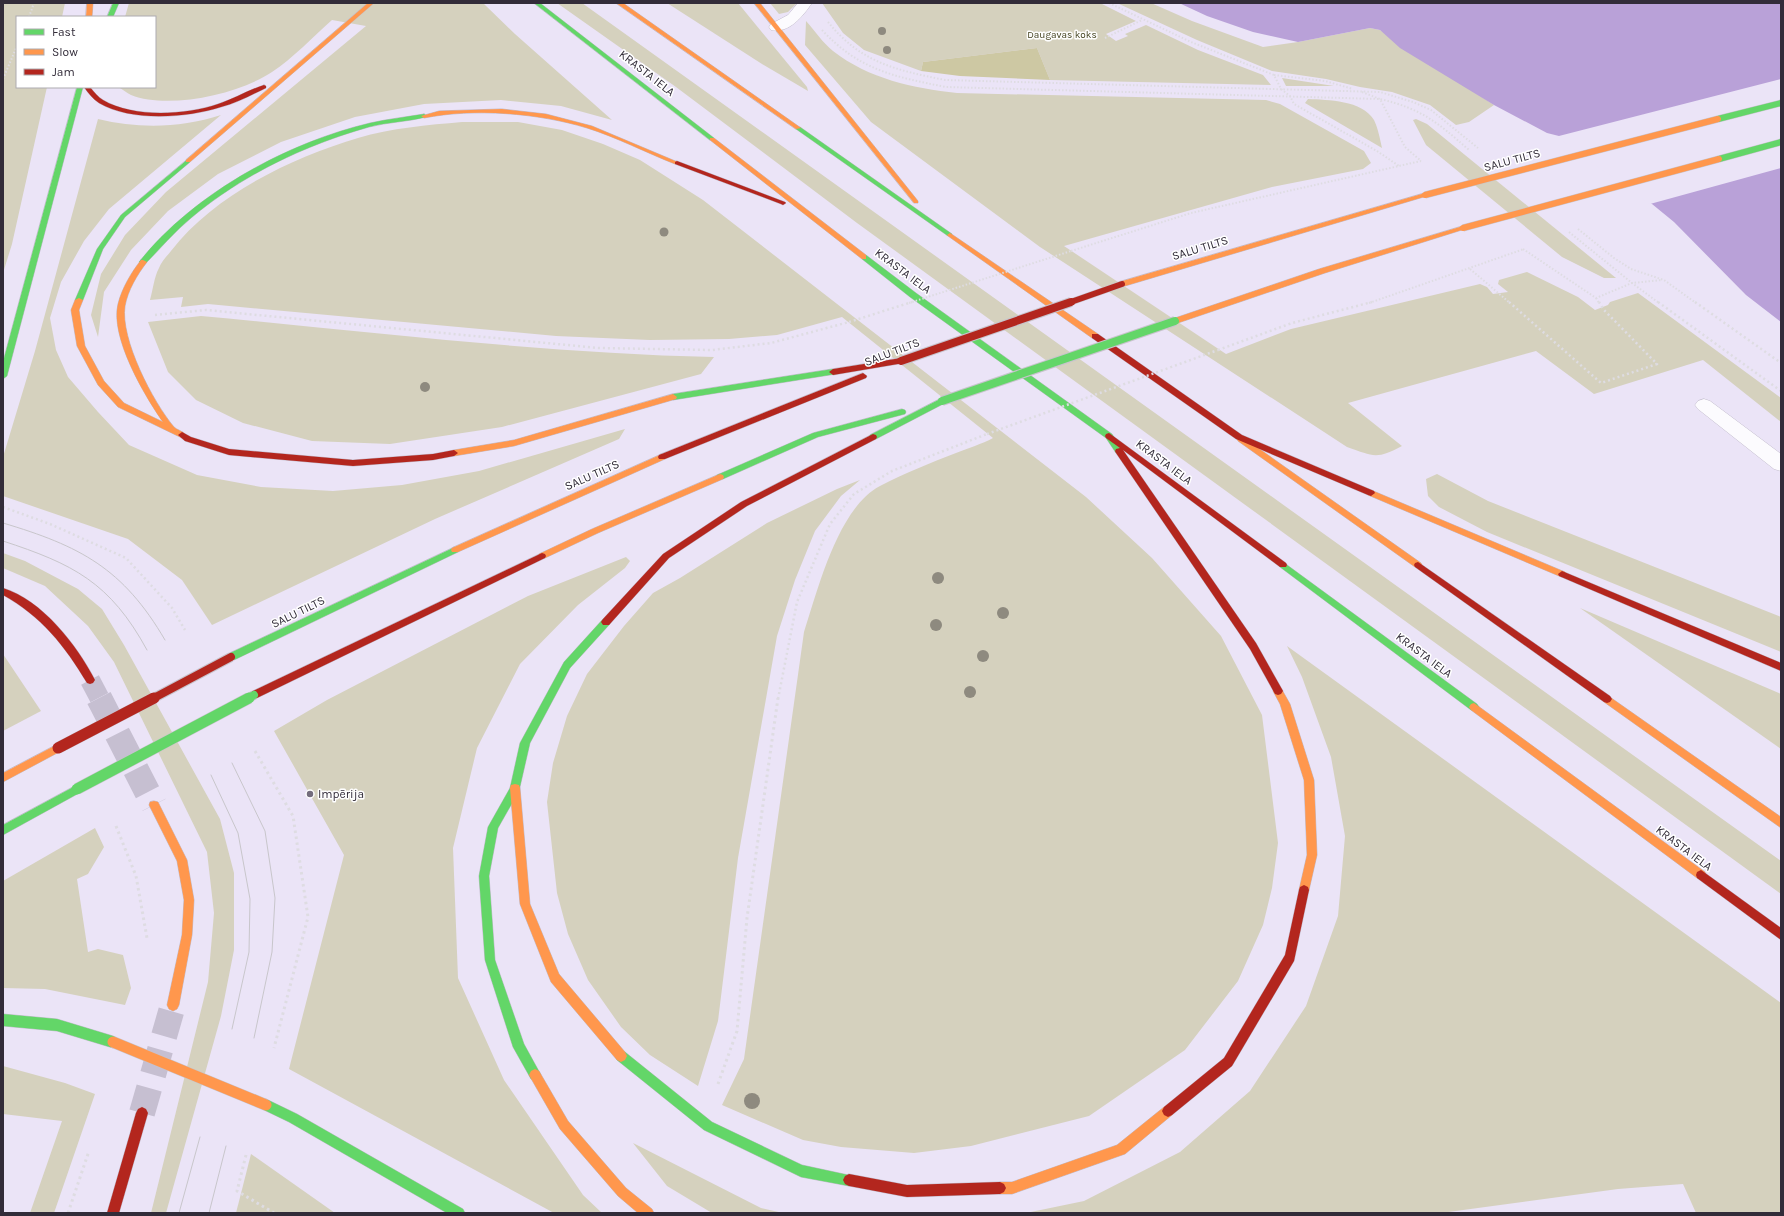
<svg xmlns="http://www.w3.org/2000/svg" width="1784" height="1216" font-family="Karla,sans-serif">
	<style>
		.green { fill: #d5d1be }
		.forest { fill: #cdc8a3 }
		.water { fill: #b9a1d8 }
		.pier { fill: #ebe4f7 }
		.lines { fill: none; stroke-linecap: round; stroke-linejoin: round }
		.secondary-tunnel-far1 { stroke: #c6bfd1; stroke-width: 20; stroke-dasharray: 20 10; stroke-linecap: butt }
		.secondary-tunnel { stroke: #c6bfd1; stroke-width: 26; stroke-dasharray: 26 14; stroke-linecap: butt }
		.lane-casing { stroke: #c2bccc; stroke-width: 1 }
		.street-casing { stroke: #c2bccc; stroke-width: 1 }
		.fast-casing { stroke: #c2bccc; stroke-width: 1 }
		.slow-casing { stroke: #c2bccc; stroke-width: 1 }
		.jam-casing { stroke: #c2bccc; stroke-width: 1 }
		.path-far2 { stroke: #dedce2; stroke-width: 2; stroke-dasharray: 1.5 2; stroke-linecap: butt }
		.path-far1 { stroke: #dedce2; stroke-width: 2.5; stroke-dasharray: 2 3; stroke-linecap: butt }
		.path { stroke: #dedce2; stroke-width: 3; stroke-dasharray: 2.5 3.5; stroke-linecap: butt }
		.lane { fill: #fcfbfe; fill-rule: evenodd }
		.street { fill: #fcfbfe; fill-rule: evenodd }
		.fast { fill: #63d668; fill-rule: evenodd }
		.slow { fill: #ff974d; fill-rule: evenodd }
		.jam { fill: #b3261e; fill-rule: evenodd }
		.tram { stroke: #c8c6cb; stroke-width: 1 }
		.fast-bridge-far2-casing { stroke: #c7c3cc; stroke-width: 7; stroke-linecap: butt }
		.fast-bridge-far1-casing { stroke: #c7c3cc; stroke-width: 10; stroke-linecap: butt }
		.fast-bridge-casing { stroke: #c7c3cc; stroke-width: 12; stroke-linecap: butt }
		.slow-bridge-far1-casing { stroke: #c7c3cc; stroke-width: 7; stroke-linecap: butt }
		.slow-bridge-casing { stroke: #c7c3cc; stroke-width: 12; stroke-linecap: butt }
		.jam-bridge-far2-casing { stroke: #c7c3cc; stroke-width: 7; stroke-linecap: butt }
		.jam-bridge-far1-casing { stroke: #c7c3cc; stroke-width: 10; stroke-linecap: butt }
		.jam-bridge-casing { stroke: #c7c3cc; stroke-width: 12; stroke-linecap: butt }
		.path-bridge-far1 { stroke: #dedce2; stroke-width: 2; stroke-dasharray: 1.5 2; stroke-linecap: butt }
		.path-bridge { stroke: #dedce2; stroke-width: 2.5; stroke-dasharray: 2 3; stroke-linecap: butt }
		.fast-bridge-far2 { stroke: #63d668; stroke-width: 6 }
		.fast-bridge-far1 { stroke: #63d668; stroke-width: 8 }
		.fast-bridge { stroke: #63d668; stroke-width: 11 }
		.slow-bridge-far1 { stroke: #ff974d; stroke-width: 6 }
		.slow-bridge { stroke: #ff974d; stroke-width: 11 }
		.jam-bridge-far2 { stroke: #b3261e; stroke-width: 6 }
		.jam-bridge-far1 { stroke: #b3261e; stroke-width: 8 }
		.jam-bridge { stroke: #b3261e; stroke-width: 11 }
		.tree { fill: #8e8a7f }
		.poi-dot { fill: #736c7c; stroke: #fff; stroke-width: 1.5 }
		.labels { text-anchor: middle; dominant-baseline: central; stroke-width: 3; stroke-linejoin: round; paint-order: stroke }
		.far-park-label { font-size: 10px; fill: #42411d; stroke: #fff }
		.street-label { font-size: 12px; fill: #322c39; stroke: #fff }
		.poi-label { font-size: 12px; fill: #322c39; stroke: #fff; text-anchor: start }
	</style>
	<rect width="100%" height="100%" fill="#ebe4f7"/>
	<g class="green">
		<polygon points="3,3 65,3 62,17 17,17 17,87 47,87 12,244 3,273"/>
		<path d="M129 3H483L515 34 612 120 561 106 501 100 424 104 355 117 281 142 218 174 168 211 131 250 104 292 98 337 91 315 101 274 125 235 166 192 366 26 332 20C314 36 292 59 272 72 239 94 169 110 131 95 127 93 122 89 118 87H155V17H125Z"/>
		<polygon points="557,3 582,3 1781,861 1781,894 857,223 676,87"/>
		<polygon points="667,3 738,3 807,87 808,91 762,64"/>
		<polygon points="770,3 797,3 788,12 779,14"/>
		<polygon points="822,3 1100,3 1136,21 1106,34 1116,41 1128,36 1125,34 1146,25 1198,50 1263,75 1271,85 1050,80 1037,48 923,62 921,71 864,50 843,33"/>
		<polygon points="1117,3 1151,3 1192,21 1263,47 1298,42 1370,28 1380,30 1494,105 1469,122 1456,125 1430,105 1392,92 1360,87 1326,79 1272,71 1197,40"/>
		<path d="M806 21C815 31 823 43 833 51 869 79 913 88 957 93L1266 100 1280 104 1364 151 1371 163 1363 169 1272 187 1064 246 1226 354 1291 329 1480 284 1487 287 1493 294 1508 292 1498 284 1499 280 1527 272 1578 297 1595 310 1608 305 1610 302 1638 293 1781 398V422L1703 360 1594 394 1536 351 1348 403 1402 446C1376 460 1373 456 1347 447L1040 247 871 122 805 45Z"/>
		<polygon points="1282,78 1334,86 1286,86"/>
		<path d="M1308 99C1328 100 1362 100 1374 120 1378 128 1380 139 1382 148L1305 103Z"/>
		<path d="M221 115 109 209 84 241 61 282 50 318 56 350 68 377 98 412 129 445 197 475 261 487 333 491 402 485 479 471 625 429 619 439 435 519 212 625 182 580 128 539 3 496V457L35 351 98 119C139 129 181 128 221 115Z"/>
		<polygon points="1416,119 1427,124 1616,278 1604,278 1562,257 1426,145 1413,120"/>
		<path d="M462 122H518L562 130 603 144 640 160 703 200 1086 497 1152 558 1221 636 1262 715 1278 843 1272 888 1263 925 1238 981 1185 1050 1089 1116 971 1146 914 1153 841 1147 803 1140 722 1105 744 1059 804 632C818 589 838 508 880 486 905 473 930 463 956 453 968 448 982 444 993 438L842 317 777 335 729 339 650 340 556 336 208 304 181 307 183 297 150 300C153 290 154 277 159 268 161 262 167 256 171 251 214 195 291 158 358 138 391 128 428 125 462 122Z"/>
		<path d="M201 316C372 332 542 353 714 357L701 374 502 427 390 444 312 441 243 423 196 400 168 372 148 322Z"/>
		<polygon points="1437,474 1488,501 1781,617 1781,652 1487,532 1439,507 1428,496 1426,479"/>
		<polygon points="860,480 841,496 815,531 795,580 777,636 738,858 718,1021 698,1086 650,1055 621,1027 588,980 568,934 557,893 547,802 553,763 567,716 587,674 624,626 653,593 680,578 767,523 837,489"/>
		<polygon points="3,553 25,561 78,589 102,609 124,645 220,819 234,873 234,950 221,1016 166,1213 151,1213 208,982 214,913 207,852 114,662 88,626 45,586 3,568"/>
		<polygon points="626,557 630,561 625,568 578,605 520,664 477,748 453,848 458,978 504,1080 583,1195 602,1213 554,1213 289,1069 344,855 274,731 327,700 528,596"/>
		<polygon points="1580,608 1781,694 1781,749"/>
		<polygon points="1287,646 1781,1003 1781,1213 1696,1213 1683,1184 1618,1189 1441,1213 1026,1213 1084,1201 1180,1152 1250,1091 1306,1006 1338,916 1345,836 1331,757 1302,677"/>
		<polygon points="3,654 41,711 3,731"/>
		<polygon points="95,828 104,847 88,874 77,879 88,952 98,949 123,955 131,988 125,1005 45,989 3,988 3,881"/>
		<polygon points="3,1066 65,1083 95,1094 54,1213 30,1213 62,1121 3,1114"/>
		<polygon points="633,1143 761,1208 783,1213 712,1213 667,1186"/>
		<polygon points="251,1154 335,1213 236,1213"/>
	</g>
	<polygon class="forest" points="1037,48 1050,80 960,76 921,71 923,62"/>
	<polygon class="water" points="1179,3 1781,3 1781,322 1746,295 1674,222 1652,204 1559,136 1547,133 1494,105 1400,48 1380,30 1370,28 1298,42 1253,32 1207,16"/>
	<polygon class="pier" points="1781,79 1781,168 1650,204 1558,138 1555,137"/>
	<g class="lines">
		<polyline class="secondary-tunnel-far1" points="90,680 100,699"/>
		<g class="secondary-tunnel">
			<polyline points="99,698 154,805"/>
			<polyline points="142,1113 173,1005"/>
		</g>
		<defs>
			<polygon id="lane" points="1704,399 1710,401 1781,454 1781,471 1774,469 1698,409 1695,405 1698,401"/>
			<path id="street" d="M798 3H812C803 16 789 34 771 30L769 27 771 24 788 15Z"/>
			<g id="fast">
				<polygon points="113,3 119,3 113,17 107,17"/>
				<polygon points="534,3 540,3 714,138 714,140 710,140"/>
				<polygon points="77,87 83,87 7,376 3,379 3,362"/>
				<path d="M424 114 427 116 426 117C407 122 388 122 369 127 305 145 242 175 191 218 174 232 161 248 145 264H143L139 262C193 194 286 143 370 123 388 119 406 117 424 114Z"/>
				<polygon points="796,127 800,127 952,234 952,236 948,236 796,129"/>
				<polygon points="188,159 190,160 190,162 125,217 103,249 83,300 79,302 76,302 75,300 97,249 121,215"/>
				<polygon points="862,255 866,255 916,293 1112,434 1123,451 1122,453 1116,453 1106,438 910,297 862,259"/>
				<polygon points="833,369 836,370 836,374 673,400 669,397 673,394"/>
				<polygon points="942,398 946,401 945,403 876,439 870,439 869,437 870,435"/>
				<polygon points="902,409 905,410 906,412 905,414 818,437 723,479 717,479 716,477 717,475 813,433"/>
				<polygon points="455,547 459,550 458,552 234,660 228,660 226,657 228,654"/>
				<polygon points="1283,562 1477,704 1479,707 1477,710 1474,711 1471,710 1280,567 1279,565 1280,563"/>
				<polygon points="606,618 609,619 611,622 609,625 570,668 530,743 519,791 498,828 489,876 495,960 524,1044 541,1075 539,1079 535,1081 531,1079 513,1047 485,960 479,876 488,827 510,788 520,743 564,662 603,619"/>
				<polygon points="77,785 81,786 82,789 81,792 3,835 3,825"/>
				<polygon points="3,1014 57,1019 113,1036 117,1038 119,1042 117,1046 113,1048 57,1031 3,1026"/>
				<polygon points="621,1050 625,1052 712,1122 802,1165 853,1176 855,1180 853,1184 849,1186 801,1177 704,1130 617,1060 615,1056 617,1052"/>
				<polygon points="266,1099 297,1114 463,1209 465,1213 447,1213 289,1122 262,1109 260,1105 262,1101"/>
			</g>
			<g id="slow">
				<polygon points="87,3 93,3 92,17 86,17"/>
				<polygon points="368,3 374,3 190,162 186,162 186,160"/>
				<polygon points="616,3 623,3 801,128 796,129"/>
				<polygon points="754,3 760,3 918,201 918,203 914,203"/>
				<path d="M502 109 546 114 592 126 680 163 675 164C647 153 616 137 587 128 538 113 474 108 424 118L421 116 439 111Z"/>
				<polygon points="710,138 714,138 866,255 866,259 862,259 710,140"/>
				<polygon points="1425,193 1427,194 1427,196 1125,286 1122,286 1118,284 1119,282"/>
				<polygon points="1463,226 1465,227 1465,229 1325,273 1178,323 1172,323 1171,321 1172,319 1319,269"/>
				<polygon points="950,233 1098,334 1098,338 1092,338 948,236 947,235"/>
				<path d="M141 260H143L147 262C137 275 128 290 125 306 120 339 153 402 174 427 177 430 183 431 186 435L185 437 182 438 118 407 98 385 77 346 71 310 75 300 79 298 83 300 79 310 85 346 104 381 124 403 163 422C144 395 110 337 118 304 122 288 131 273 141 260Z"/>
				<polygon points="673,394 677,397 676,399 514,446 454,456 450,453 454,450 514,440"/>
				<polygon points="1241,436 1421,563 1422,565 1421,567 1415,567 1238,441 1237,439 1238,437"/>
				<polygon points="662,454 665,455 666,457 665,459 458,552 452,552 451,550 452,548"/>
				<polygon points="720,474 723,475 724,477 723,479 598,533 545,558 539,558 538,556 539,554 592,529"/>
				<polygon points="1371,490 1565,572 1566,574 1562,577 1559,576 1368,495 1367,493"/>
				<polygon points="1278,687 1281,688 1290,704 1314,780 1317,855 1309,890 1308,893 1304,895 1300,893 1299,890 1307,855 1304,780 1280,704 1273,691 1275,688"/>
				<polygon points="1607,695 1781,817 1781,828 1604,702 1602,699 1604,696"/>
				<polygon points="1474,703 1705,872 1706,875 1705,878 1701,880 1697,878 1471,710 1469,707 1471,704"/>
				<polygon points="58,744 61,745 63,748 61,751 3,782 3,773"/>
				<polygon points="515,784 519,785 520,788 530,904 559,974 625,1052 627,1056 625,1060 621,1062 617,1060 551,982 520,904 510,788 511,785"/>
				<polygon points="154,801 158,802 187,860 194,900 192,935 179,1005 177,1009 173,1011 169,1009 167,1005 182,935 184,900 177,861 149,805 150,802"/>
				<polygon points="535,1069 539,1071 568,1121 626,1188 652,1209 654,1213 638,1213 618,1196 560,1129 529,1075 531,1071"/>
				<polygon points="1168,1105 1172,1107 1174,1111 1172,1115 1125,1154 1012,1194 1000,1194 996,1192 994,1188 996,1184 1000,1182 1012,1182 1117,1145 1164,1107"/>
			</g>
			<g id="jam">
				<path d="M264 85 266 86V88C251 95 237 103 221 107 187 118 131 122 99 103 93 99 88 93 84 87H90C94 92 98 97 103 100 133 118 186 115 218 104 234 99 248 90 264 85Z"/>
				<polygon points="677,161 785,202 786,203 783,205 781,204 675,164 675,162"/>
				<polygon points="1092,334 1098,334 1242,435 1374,491 1375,493 1371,496 1368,495 1236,439 1092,338"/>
				<polygon points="901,358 904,359 904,363 833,375 829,372 833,369"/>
				<polygon points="863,373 867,376 866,378 665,459 659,459 658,457 659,455"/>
				<polygon points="182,432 191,437 229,449 353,460 433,454 454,450 458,453 454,456 433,460 353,466 229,455 185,441 178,435"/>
				<polygon points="1109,433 1286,563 1287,565 1286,567 1280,567 1123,450 1256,643 1283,691 1281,694 1278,695 1275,694 1250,649 1116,453 1115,451 1116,449 1120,448 1106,438 1105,436 1106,434"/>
				<polygon points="873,434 876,435 877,437 876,439 747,506 669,558 609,625 603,625 601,622 603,619 663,554 741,502"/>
				<polygon points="542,553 545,554 546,556 545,558 257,698 254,699 251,698 249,695 251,692"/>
				<polygon points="1418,562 1610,696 1612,699 1610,702 1607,703 1604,702 1415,567 1414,565 1415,563"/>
				<polygon points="1562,571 1781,663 1781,671 1559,576 1558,574"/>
				<path d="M3 588C42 600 77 645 95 680L93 683 90 684 87 683C65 646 41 616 3 595Z"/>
				<polygon points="1701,870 1781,928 1781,940 1697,878 1696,875 1697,872"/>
				<polygon points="1304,885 1308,887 1309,890 1294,961 1232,1066 1172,1115 1168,1117 1164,1115 1162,1111 1164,1107 1224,1058 1285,955 1299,890 1300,887"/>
				<polygon points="142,1107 146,1109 148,1113 119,1213 107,1213 136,1113 138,1109"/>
				<polygon points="849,1174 907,1185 1000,1182 1004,1184 1006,1188 1004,1192 1000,1194 907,1197 849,1186 845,1184 843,1180 845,1176"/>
			</g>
		</defs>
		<use href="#lane" class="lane-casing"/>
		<use href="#street" class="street-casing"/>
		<use href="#fast" class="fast-casing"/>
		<use href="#slow" class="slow-casing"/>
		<use href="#jam" class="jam-casing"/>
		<g class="path-far2">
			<polyline points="1109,3 1191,42 1274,75 1281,89 1290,96 1294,104 1377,151 1399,166"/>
			<polyline points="29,17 34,3"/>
			<path d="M828 22C861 63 896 70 945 80L1380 92 1413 102 1431 110 1478 148"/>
			<path d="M822 30C859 70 895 77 946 87L1380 99C1422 109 1437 122 1469 150"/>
			<polyline points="1105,38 1142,20"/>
			<polyline points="1274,75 1325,81 1353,89"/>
			<polyline points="3,79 17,46"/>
			<polyline points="1362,92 1380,99 1405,147 1421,161"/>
			<polyline points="1578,229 1614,258 1631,269 1664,280 1696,303"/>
			<polyline points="1569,232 1632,283 1659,303"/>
			<polyline points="1523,249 1596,298 1632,283 1662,280"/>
			<polyline points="1071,251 1191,213 1421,161"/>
			<polyline points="1470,269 1510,303"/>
			<polyline points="1596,298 1599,303"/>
			<polyline points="1369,303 1524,249"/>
		</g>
		<g class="path-far1">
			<polyline points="1509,302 1601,383 1657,364 1604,310 1599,302"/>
			<polyline points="1658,302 1781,391"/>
			<polyline points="1695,302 1781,363"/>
			<polyline points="155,315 206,310 598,348 712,350 771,343 849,322"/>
			<polyline points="1218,350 1292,323 1372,302"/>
			<polyline points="3,507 50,524 126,558 172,608 185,630"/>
			<polyline points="778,699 797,602 830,524 854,494 892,471 987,434"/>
		</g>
		<g class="path">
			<polyline points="255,751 293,816 308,917 274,1048"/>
			<polyline points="116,826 136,876 147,938"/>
			<polyline points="718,1084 737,1031 747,918 778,698"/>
			<polyline points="246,1155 237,1191 274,1213"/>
			<polyline points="68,1213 89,1151"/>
		</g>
		<use href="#lane" class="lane"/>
		<use href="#street" class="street"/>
		<use href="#fast" class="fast"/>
		<use href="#slow" class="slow"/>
		<use href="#jam" class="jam"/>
		<g class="tram">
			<path d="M3 523C80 546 123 568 165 640"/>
			<path d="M3 541C73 564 110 582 147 650"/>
			<polyline points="232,763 265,831 275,898 272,952 254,1038"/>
			<polyline points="211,775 238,833 250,899 249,952 232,1029"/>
			<polyline points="179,1213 200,1137"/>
			<polyline points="209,1213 226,1146"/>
		</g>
		<defs>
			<g id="fast-bridge-far2">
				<polyline points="1718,119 1781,103"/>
				<polyline points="1719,159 1781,142"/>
			</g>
			<g id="fast-bridge-far1">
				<polyline points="942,401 1175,321"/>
				<polyline points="247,699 254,695"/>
			</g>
			<polyline id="fast-bridge" points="77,789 249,698"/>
			<g id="slow-bridge-far1">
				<polyline points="1425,195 1718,119"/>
				<polyline points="1463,228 1719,159"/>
			</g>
			<polyline id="slow-bridge" points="113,1042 266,1105"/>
			<polyline id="jam-bridge-far2" points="1068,303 1122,284"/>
			<g id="jam-bridge-far1">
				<polyline points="901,361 1071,302"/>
				<polyline points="152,699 231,657"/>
			</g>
			<polyline id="jam-bridge" points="58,748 154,698"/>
		</defs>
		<use href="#fast-bridge-far2" class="fast-bridge-far2-casing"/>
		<use href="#fast-bridge-far1" class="fast-bridge-far1-casing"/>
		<use href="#fast-bridge" class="fast-bridge-casing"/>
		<use href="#slow-bridge-far1" class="slow-bridge-far1-casing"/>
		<use href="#slow-bridge" class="slow-bridge-casing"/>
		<use href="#jam-bridge-far2" class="jam-bridge-far2-casing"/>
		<use href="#jam-bridge-far1" class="jam-bridge-far1-casing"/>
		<use href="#jam-bridge" class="jam-bridge-casing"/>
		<polyline class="path-bridge-far1" points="909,303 1071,251"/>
		<g class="path-bridge">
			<polyline points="849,322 912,302"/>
			<polyline points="987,434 1218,350"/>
		</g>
		<use href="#fast-bridge-far2" class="fast-bridge-far2"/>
		<use href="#fast-bridge-far1" class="fast-bridge-far1"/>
		<use href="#fast-bridge" class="fast-bridge"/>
		<use href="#slow-bridge-far1" class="slow-bridge-far1"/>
		<use href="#slow-bridge" class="slow-bridge"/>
		<use href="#jam-bridge-far2" class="jam-bridge-far2"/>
		<use href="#jam-bridge-far1" class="jam-bridge-far1"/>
		<use href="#jam-bridge" class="jam-bridge"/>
	</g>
	<g class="tree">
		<circle cx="882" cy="31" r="4"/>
		<circle cx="887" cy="50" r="4"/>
		<circle cx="664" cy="232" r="4.5"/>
		<circle cx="425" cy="387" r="5"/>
		<circle cx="938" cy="578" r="6"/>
		<circle cx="1003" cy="613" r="6"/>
		<circle cx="936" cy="625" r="6"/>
		<circle cx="983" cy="656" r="6"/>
		<circle cx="970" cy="692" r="6"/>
		<circle cx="752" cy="1101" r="8"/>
	</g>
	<circle class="poi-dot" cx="310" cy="794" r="4"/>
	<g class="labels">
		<g class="far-park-label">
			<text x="1062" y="35">Daugavas koks</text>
		</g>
		<g class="street-label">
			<text transform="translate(647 73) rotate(38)">KRASTA IELA</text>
			<text transform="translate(1512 160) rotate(-15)">SALU TILTS</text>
			<text transform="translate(1200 248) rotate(-17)">SALU TILTS</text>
			<text transform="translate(903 271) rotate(37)">KRASTA IELA</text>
			<text transform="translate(892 352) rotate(-21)">SALU TILTS</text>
			<text transform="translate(1164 462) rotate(37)">KRASTA IELA</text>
			<text transform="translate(592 475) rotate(-24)">SALU TILTS</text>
			<text transform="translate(298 612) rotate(-26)">SALU TILTS</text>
			<text transform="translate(1424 655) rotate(37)">KRASTA IELA</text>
			<text transform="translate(1684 848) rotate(37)">KRASTA IELA</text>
		</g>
		<g class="poi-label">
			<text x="318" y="794">Impērija</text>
		</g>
	</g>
	<rect width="1784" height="1216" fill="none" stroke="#322c39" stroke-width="8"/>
	<rect x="16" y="16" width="140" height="72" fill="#ffffff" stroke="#adabb0"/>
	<rect x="24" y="29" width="20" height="6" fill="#63d668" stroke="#adabb0"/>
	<text x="52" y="36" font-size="12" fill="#322c39">Fast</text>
	<rect x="24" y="49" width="20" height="6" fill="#ff974d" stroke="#adabb0"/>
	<text x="52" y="56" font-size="12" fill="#322c39">Slow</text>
	<rect x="24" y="69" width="20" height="6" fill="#b3261e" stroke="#adabb0"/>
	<text x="52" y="76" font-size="12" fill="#322c39">Jam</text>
</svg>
